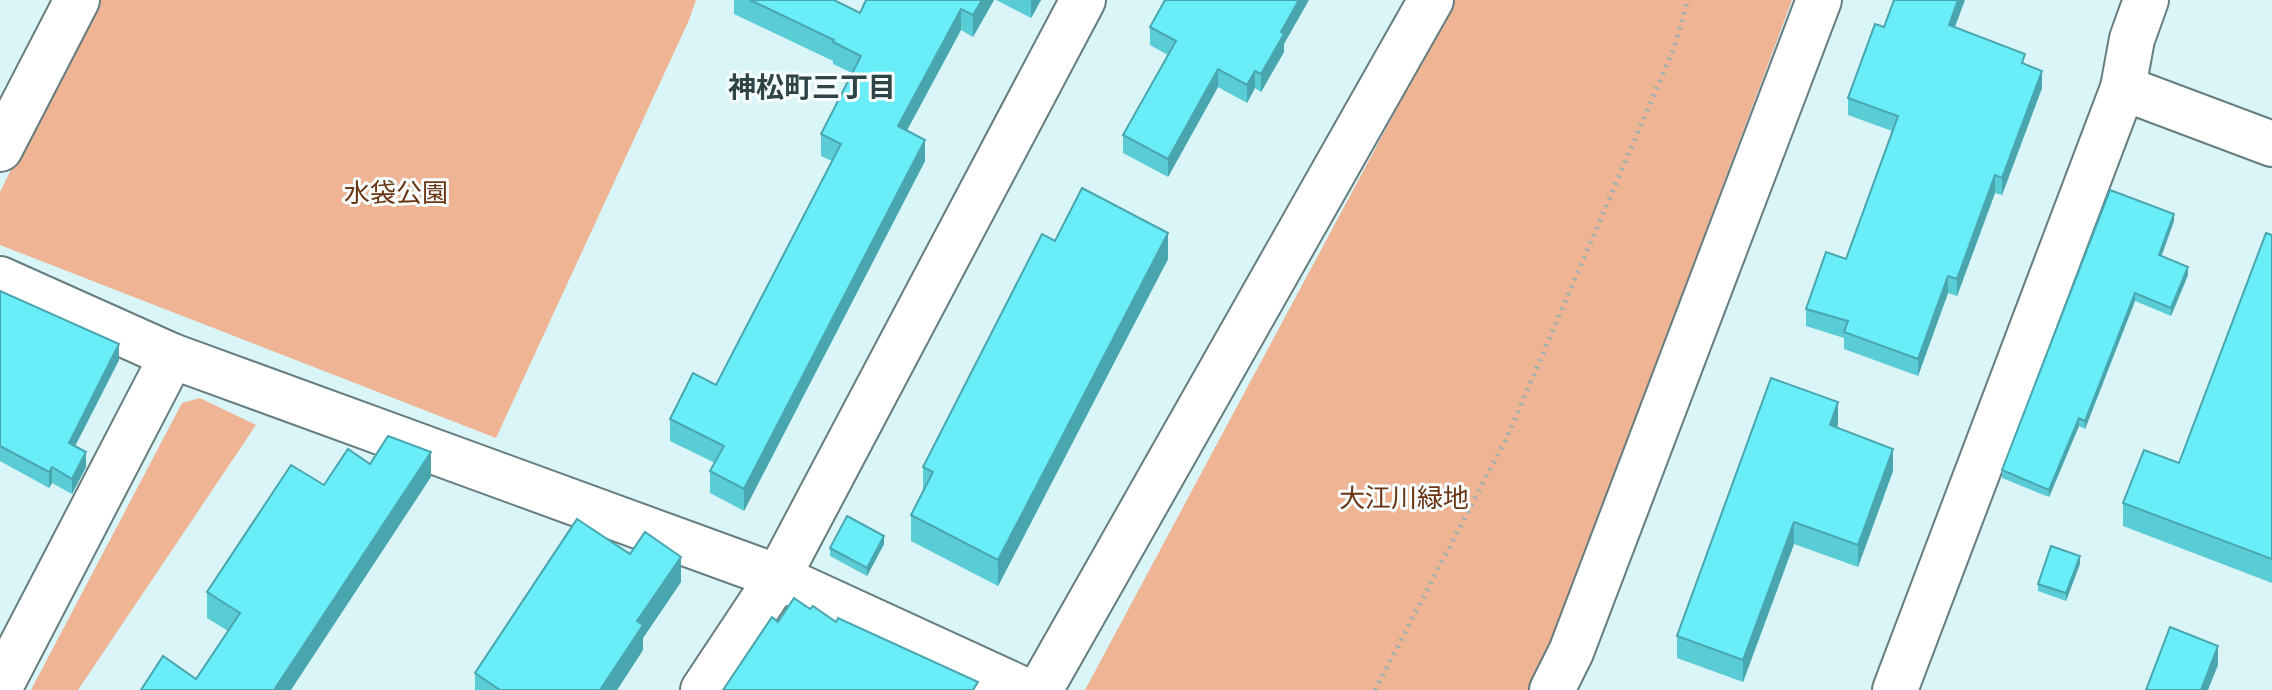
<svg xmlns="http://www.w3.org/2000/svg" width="2272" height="690" font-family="Cabin,'Noto Sans JP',sans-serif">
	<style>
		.green { fill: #eeb494 }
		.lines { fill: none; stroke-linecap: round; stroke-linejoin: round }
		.minor-casing { stroke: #657d7f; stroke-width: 48 }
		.path { stroke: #9bb0b2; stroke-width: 5; stroke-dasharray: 2 6; stroke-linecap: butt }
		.minor { stroke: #fff; stroke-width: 44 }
		.wall { fill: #5accd6 }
		.shaded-wall { fill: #4aa6ae }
		.building { fill: #69edf9; stroke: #4aa6ae; stroke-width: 2 }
		.labels { text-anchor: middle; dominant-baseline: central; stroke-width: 6; stroke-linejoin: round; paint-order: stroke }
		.park-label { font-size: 26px; fill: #6a3513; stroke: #f8fdfd }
		.neighbourhood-label { font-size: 28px; font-weight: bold; fill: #2e4446; stroke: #f8fdfd }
	</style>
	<rect width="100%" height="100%" fill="#daf5f7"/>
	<g class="green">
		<polygon points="95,0 696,0 689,20 496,438 0,245 0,192"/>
		<polygon points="1455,0 1792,0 1553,641 1529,690 1085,690"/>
		<polygon points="200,398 256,425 78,690 31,690 182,403"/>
	</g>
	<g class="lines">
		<defs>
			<g id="minor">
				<polyline points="2123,88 2132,39 2146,0"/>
				<polyline points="0,149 77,0"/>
				<polyline points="0,279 172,356 778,577 1024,690"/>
				<polyline points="0,687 172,356"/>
				<polyline points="703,690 778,577 1083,0"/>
				<polyline points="1040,690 1431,0"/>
				<polyline points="1552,690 1571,652 1819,0"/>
				<polyline points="1895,690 2123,88 2272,144"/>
			</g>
		</defs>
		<use href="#minor" class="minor-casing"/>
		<polyline class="path" points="1375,690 1508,435 1674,48 1688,0"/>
		<use href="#minor" class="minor"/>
	</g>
	<g class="wall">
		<polygon points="734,0 834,0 860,13 866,0 994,0 973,37 961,30 907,130 925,161 744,511 710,493 710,471 715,463 670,441 670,419 716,385 832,161 821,156 821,134 852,73 833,64 833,61 734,14"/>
		<polygon points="996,0 1041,0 1031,18"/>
		<polygon points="1150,27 1284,44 1284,52 1261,92 1255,88 1247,103 1218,87 1168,177 1123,153 1123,135 1168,55 1150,45"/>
		<polygon points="1954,27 2025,65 2042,88 2002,195 1995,193 1957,296 1948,293 1918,376 1844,349 1844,338 1806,326 1806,309 1846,259 1892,131 1848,115 1848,98"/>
		<polygon points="2174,221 2161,256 2188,275 2171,316 2135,301 2085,429 2079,426 2049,497 2002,478 2002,470"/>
		<polygon points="2272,235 2272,583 2123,526 2123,503 2179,463"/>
		<polygon points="1055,241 1168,259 998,586 911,541 911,515 923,492 923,467"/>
		<polygon points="0,291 119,360 75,446 86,467 72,494 52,483 49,488 0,461"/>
		<polygon points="1838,424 1837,428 1893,471 1858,567 1794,544 1743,682 1677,658 1677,636"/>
		<polygon points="370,464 431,477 196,679 228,631 207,618 207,592 324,485"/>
		<polygon points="884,544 867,576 830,556 830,548"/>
		<polygon points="2080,564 2066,601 2038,591 2038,584"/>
		<polygon points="681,582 643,638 643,650 617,690 475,690 475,673"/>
	</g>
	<g class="shaded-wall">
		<polygon points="982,0 994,0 973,37 973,15"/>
		<polygon points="1031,0 1041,0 1031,18"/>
		<polygon points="1299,0 1309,0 1284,44 1284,52 1261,92 1261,74 1281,32"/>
		<polygon points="1958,0 1965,0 1949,43 1949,25"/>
		<polygon points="961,9 961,30 898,147 898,126"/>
		<polygon points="1218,69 1218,87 1168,177 1168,159"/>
		<polygon points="1255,71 1255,88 1247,103 1247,85"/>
		<polygon points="2042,71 2042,88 2002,195 2002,178"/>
		<polygon points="925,140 925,161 744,511 744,489"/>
		<polygon points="1995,175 1995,193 1957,296 1957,279"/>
		<polygon points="2174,214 2174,221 2159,263 2159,255"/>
		<polygon points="1168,233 1168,259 998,586 998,560"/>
		<polygon points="2188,267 2188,275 2171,316 2171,308"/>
		<polygon points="1948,276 1948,293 1918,376 1918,359"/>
		<polygon points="2135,293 2135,301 2085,429 2085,421"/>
		<polygon points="119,344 119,360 69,458 69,443"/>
		<polygon points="1838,402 1838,424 1830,447 1830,425"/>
		<polygon points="2079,418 2079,426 2049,497 2049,490"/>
		<polygon points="1893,449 1893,471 1858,567 1858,545"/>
		<polygon points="86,452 86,467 72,494 72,479"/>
		<polygon points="431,452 431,477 291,690 274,690"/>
		<polygon points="52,467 52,483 49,488 49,472"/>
		<polygon points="1794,522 1794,544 1743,682 1743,660"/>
		<polygon points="884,536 884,544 867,576 867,568"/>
		<polygon points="2080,556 2080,564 2066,601 2066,593"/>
		<polygon points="681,557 681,582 643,638 643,650 617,690 600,690 637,621"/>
		<polygon points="2218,646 2218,665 2208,690 2201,690"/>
	</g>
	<g class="building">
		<polygon points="750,0 834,0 860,13 866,0 982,0 973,15 961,9 898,126 925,140 744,489 710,471 724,446 670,419 693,373 716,385 841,144 821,134 861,56 833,42 834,40"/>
		<polygon points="1165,0 1299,0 1281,32 1284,34 1261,74 1255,71 1247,85 1218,69 1168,159 1123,135 1176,41 1150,27"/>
		<polygon points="1894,0 1958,0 1949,25 2025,54 2022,63 2042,71 2002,178 1995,175 1957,279 1948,276 1918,359 1844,332 1848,321 1806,309 1826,252 1846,259 1898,116 1848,98 1875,24 1884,27"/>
		<polygon points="1082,188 1168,233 998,560 911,515 933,472 923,467 1042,234 1055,241"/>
		<polygon points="2110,190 2174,214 2159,255 2188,267 2171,308 2135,293 2085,421 2079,418 2049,490 2002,470"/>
		<polygon points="2266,233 2272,235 2272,559 2123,503 2144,450 2179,463"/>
		<polygon points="0,291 119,344 69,443 86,452 72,479 52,467 49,472 0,446"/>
		<polygon points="1771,378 1838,402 1830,425 1893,449 1858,545 1794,522 1743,660 1677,636"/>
		<polygon points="388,436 431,452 274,690 141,690 163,656 196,679 240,613 207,592 291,465 324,485 348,449 370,464"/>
		<polygon points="847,516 884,536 867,568 830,548"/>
		<polygon points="577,519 630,554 645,532 681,557 637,621 643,625 600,690 500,690 475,673"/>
		<polygon points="2051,546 2080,556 2066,593 2038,584"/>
		<polygon points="794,598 810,609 813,606 836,622 838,618 978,682 973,690 723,690 772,617 778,622"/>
		<polygon points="2170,627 2218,646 2201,690 2146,690"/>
	</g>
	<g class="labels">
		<g class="park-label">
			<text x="396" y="193">水袋公園</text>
			<text x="1404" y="498">大江川緑地</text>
		</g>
		<g class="neighbourhood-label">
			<text x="812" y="87">神松町三丁目</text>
		</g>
	</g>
</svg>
